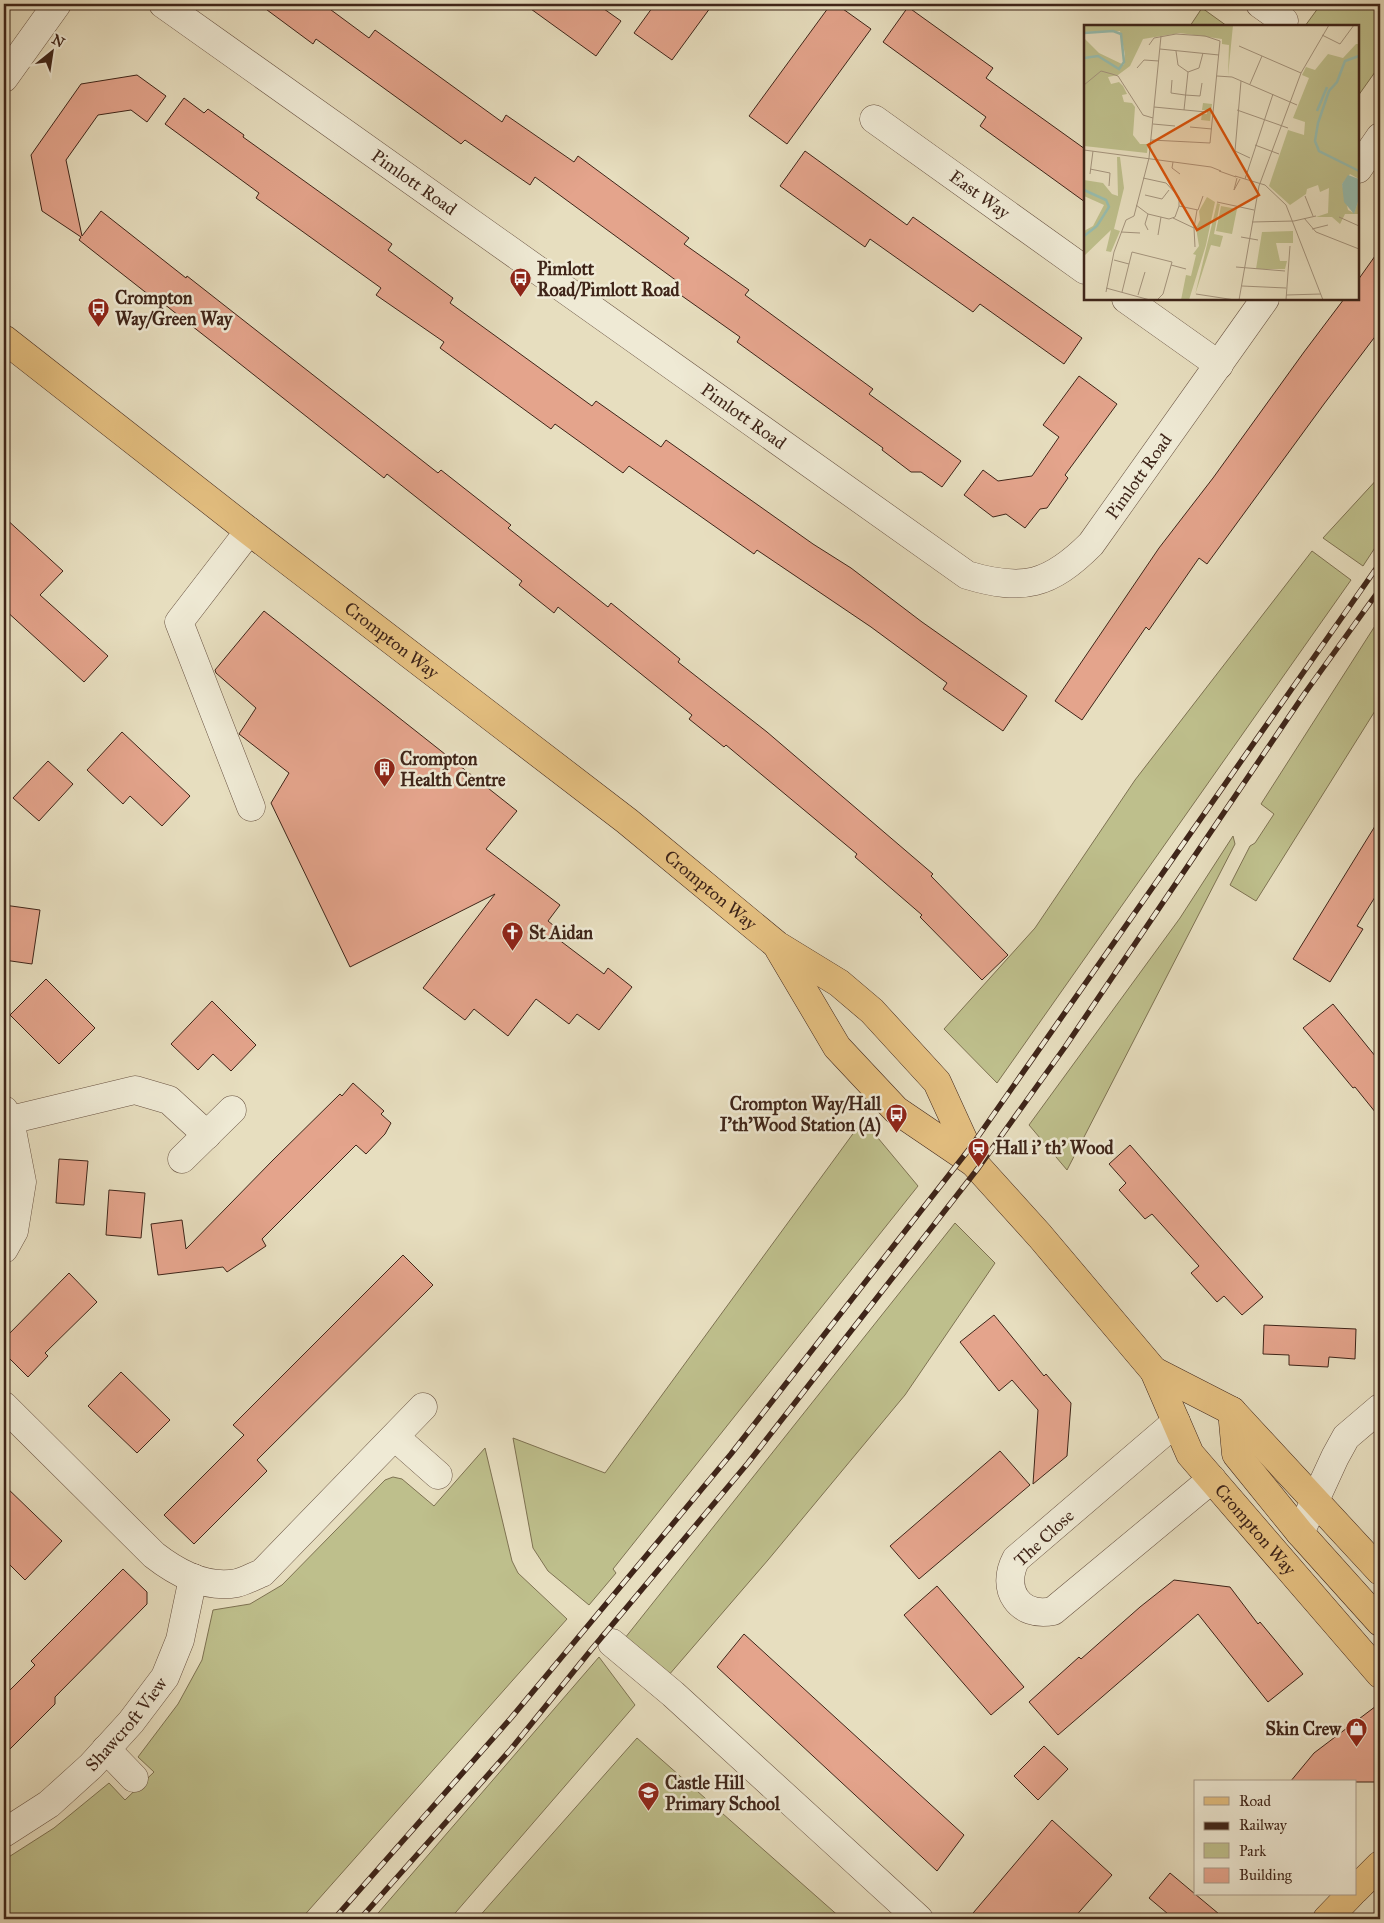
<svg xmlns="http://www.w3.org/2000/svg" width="1384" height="1923" font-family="'IM FELL Great Primer',serif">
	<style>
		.green { fill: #bebf8c; stroke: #7e7252 }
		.building { fill: #e4a48c; stroke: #3f2519 }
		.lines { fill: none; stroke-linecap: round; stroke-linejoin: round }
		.minor-casing { stroke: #695342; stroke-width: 29 }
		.primary-casing { stroke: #3f2519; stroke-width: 29 }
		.trunk-casing { stroke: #3f2519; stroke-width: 29 }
		.minor { stroke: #efead5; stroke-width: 28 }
		.primary { stroke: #e4bf80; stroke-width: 28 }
		.trunk { stroke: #e4bf80; stroke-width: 28 }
		.rail-casing { stroke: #3f2519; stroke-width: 5.5 }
		.rail { stroke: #efead5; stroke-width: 4; stroke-dasharray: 11; stroke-linecap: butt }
		.labels { text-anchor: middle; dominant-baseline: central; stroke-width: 5; stroke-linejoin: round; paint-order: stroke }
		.street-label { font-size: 18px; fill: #3f2519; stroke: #efead5 }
		.poi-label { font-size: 18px; font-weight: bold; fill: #3f2519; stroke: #efead5; text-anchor: start }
		.inset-river { fill: none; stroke: #97bcae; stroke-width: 2.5 }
		.inset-road { fill: none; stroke: #a4947d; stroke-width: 1 }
		.view { fill: #d7540d; fill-opacity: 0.15; stroke: #d7540d; stroke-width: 2.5 }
		.inset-edge { fill: none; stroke: #3f2519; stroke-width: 2.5 }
	</style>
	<rect width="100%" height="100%" fill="#e7debf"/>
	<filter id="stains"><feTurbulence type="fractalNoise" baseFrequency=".004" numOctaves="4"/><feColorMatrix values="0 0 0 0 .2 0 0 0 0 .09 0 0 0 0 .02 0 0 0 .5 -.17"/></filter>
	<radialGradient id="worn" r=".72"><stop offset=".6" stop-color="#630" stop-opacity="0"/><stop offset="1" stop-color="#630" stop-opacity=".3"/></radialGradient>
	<g class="green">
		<polygon points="1321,4 1380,4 1380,65 1358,96 1358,26 1305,26"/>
		<polygon points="1202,8 1227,26 1190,26"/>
		<polygon points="1380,476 1380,540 1363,566 1323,538"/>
		<polygon points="1312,551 1351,580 997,1083 944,1029 1035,928 1135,780"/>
		<polygon points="1380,618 1380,703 1256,901 1230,885 1250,846 1255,843 1274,814 1261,804"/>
		<polygon points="1233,836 1235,844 1067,1170 1029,1125 1180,918"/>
		<polygon points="863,1120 918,1186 613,1569 616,1573 589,1605 548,1571 533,1548 513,1438 605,1473"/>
		<polygon points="955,1223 995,1263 905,1395 768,1560 668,1676 625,1638"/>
		<polygon points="485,1448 512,1561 518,1573 567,1619 301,1919 4,1919 4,1860 54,1828 109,1783 125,1800 154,1772 138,1757 178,1704 202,1660 213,1610 250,1604 282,1585 385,1480 393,1477 402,1479 434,1506"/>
		<polygon points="599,1657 635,1705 450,1919 373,1919"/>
		<polygon points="637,1738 842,1919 477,1919"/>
	</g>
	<g class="building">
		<polygon points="259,4 323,4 369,38 375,30 502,122 506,115 574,162 578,156 689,238 684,244 749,290 745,295 873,389 869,394 961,461 942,487 921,472 911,472 882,450 883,448 737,342 740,337 675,291 681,284 535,177 530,185 465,140 461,144 316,39 313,44"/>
		<polygon points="524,4 597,4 621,21 596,56"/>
		<polygon points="655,4 713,4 672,60 634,33"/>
		<polygon points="831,4 836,4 871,29 787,144 749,116"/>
		<polygon points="908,7 993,68 986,78 1085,149 1085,202 980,126 986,117 883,42"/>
		<polygon points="137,75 166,96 147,122 131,110 98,115 66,160 82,236 101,211 186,278 187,276 438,473 441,470 511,525 508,528 608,607 611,603 680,659 678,662 767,732 933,874 931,876 1008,955 982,980 920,917 922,915 855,857 857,854 726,745 724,747 689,719 692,715 558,607 554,613 519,585 522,581 387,474 384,478 220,348 150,293 149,295 79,240 81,237 42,211 31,155 81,84"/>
		<polygon points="184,98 204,113 208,109 244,135 243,137 392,244 388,250 453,298 450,303 592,406 596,401 661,447 666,440 813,544 851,568 922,622 1027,696 1003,731 943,689 947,683 871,627 757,550 754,554 629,466 623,473 555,424 551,429 440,348 444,342 376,295 381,288 256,198 259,193 165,124"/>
		<polygon points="805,151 907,225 913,217 1082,338 1064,364 980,304 973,312 870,239 865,247 780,186"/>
		<polygon points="1380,249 1380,330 1324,404 1207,564 1199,558 1149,630 1146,627 1082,720 1055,701 1159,548 1213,478 1304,352 1344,299 1358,299 1358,280"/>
		<polygon points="1079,376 1117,404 1065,475 1068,478 1047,508 1040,509 1025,528 1006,514 993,517 964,495 983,470 998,481 1032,476 1059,437 1043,425"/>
		<polygon points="4,517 63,571 40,595 108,656 84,682 4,609"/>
		<polygon points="264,611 517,811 486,849 560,905 548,921 559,930 554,936 604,974 608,968 632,987 599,1030 577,1014 569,1024 536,999 508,1036 474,1009 465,1020 423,988 495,894 350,967 271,803 289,773 239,734 256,708 216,673 215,670"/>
		<polygon points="122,732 190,796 162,826 130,796 123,804 87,770"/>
		<polygon points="48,761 73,784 39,821 13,798"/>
		<polygon points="1380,818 1380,889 1357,926 1363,929 1330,982 1293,959"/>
		<polygon points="4,905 40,910 32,964 4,960"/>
		<polygon points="46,979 95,1028 59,1064 10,1015"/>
		<polygon points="212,1001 256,1045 231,1071 213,1054 198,1070 171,1044"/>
		<polygon points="1333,1004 1380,1062 1380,1118 1355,1087 1353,1088 1303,1028"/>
		<polygon points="353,1083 384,1111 381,1114 391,1123 385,1134 366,1154 356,1145 262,1239 266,1246 227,1272 223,1267 158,1275 151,1224 182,1220 186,1249 273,1160 340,1094 342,1096"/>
		<polygon points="1130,1145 1263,1297 1242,1315 1224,1296 1217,1302 1191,1273 1199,1266 1152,1214 1145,1219 1119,1190 1126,1183 1109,1164"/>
		<polygon points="59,1159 88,1161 84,1205 56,1203"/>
		<polygon points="109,1190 145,1193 141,1238 106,1235"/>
		<polygon points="403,1255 433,1285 257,1460 267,1471 194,1544 164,1515 244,1435 233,1425"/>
		<polygon points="69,1273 97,1302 45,1353 48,1356 28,1377 4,1353 4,1339"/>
		<polygon points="994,1315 1044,1376 1046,1374 1071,1403 1067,1456 1033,1484 1038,1410 1012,1380 999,1391 960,1342"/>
		<polygon points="1264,1325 1356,1329 1355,1359 1329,1357 1328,1367 1289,1365 1289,1355 1263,1354"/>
		<polygon points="121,1372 170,1420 137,1453 88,1406"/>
		<polygon points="1000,1451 1030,1485 919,1579 890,1546"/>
		<polygon points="4,1485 62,1541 25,1580 4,1559"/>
		<polygon points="123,1569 147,1592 147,1604 55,1697 55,1704 4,1755 4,1696 35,1665 31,1661"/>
		<polygon points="1174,1580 1230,1587 1258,1624 1260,1622 1303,1674 1268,1702 1198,1614 1058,1735 1029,1702 1079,1657 1081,1659 1140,1607"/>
		<polygon points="937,1586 1024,1687 991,1715 904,1615"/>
		<polygon points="744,1634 964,1835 937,1871 717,1667"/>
		<polygon points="1380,1703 1380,1782 1290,1782 1314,1753"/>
		<polygon points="1044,1746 1068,1769 1038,1800 1014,1776"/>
		<polygon points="1052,1820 1112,1875 1073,1919 968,1919"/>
		<polygon points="1170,1873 1195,1894 1225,1919 1174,1919 1149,1898"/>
	</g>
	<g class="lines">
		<defs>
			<g id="minor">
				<path id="s1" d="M163 4 967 575C1023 592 1050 585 1091 544L1265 299"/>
				<polyline points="1260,4 1284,21"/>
				<polyline points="4,78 57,4"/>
				<path id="s2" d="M874 119 1085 270"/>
				<polyline points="1358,169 1380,137"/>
				<polyline points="1126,299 1219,365"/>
				<polyline points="249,531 179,622 251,807"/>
				<polyline points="4,1110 10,1120 22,1182 14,1231 4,1249"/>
				<polyline points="10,1120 135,1090 169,1100 207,1135"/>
				<polyline points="182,1159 232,1110"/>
				<path d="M4 1406 154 1555C177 1573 206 1589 237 1583 245 1581 254 1576 262 1573L423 1407"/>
				<path d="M1176 1422 1016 1559C1000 1589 1019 1618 1053 1611L1212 1479"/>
				<polyline points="395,1437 438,1475"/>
				<polyline points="1300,1533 1335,1457 1346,1437 1380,1408"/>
				<polyline points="612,1643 673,1694 919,1919"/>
				<polyline points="106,1749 134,1778"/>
				<path id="s3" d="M4 1833 49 1804 91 1766 131 1722 165 1677 180 1640 193 1578"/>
			</g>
			<g id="primary">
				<polyline points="1232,1411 1236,1454 1300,1533 1380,1622"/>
				<polyline points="1355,1890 1380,1865"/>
				<polyline points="1327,1919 1351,1894"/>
			</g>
			<g id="trunk">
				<path id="s4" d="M4 339 249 531 627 821 777 945 839 983 872 1011 937 1082 974 1163"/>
				<path id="s5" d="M779 949 837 1047 896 1110 974 1163 1040 1236 1154 1371 1190 1454 1380 1674"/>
				<polyline points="1154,1371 1232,1411 1380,1571"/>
			</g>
		</defs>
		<use href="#minor" class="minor-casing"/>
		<use href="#primary" class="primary-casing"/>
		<use href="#trunk" class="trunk-casing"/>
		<use href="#minor" class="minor"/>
		<use href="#primary" class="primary"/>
		<use href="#trunk" class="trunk"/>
		<defs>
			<g id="rail">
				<polyline points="334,1919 511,1718 731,1454 970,1148 1380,563"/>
				<polyline points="360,1919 511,1749 591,1650 748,1463 979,1167 1065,1047 1305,693 1380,589"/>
			</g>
		</defs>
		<use href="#rail" class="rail-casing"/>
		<use href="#rail" class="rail"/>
	</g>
	<defs>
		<symbol id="bus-pin" viewBox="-11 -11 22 30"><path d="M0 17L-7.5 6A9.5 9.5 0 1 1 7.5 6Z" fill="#8f2418" stroke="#efead5"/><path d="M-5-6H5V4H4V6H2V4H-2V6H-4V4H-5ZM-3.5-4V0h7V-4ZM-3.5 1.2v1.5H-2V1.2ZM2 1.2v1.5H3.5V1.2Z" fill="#fff"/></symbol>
		<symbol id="building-pin" viewBox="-11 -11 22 30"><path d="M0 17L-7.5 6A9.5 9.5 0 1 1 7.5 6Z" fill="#8f2418" stroke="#efead5"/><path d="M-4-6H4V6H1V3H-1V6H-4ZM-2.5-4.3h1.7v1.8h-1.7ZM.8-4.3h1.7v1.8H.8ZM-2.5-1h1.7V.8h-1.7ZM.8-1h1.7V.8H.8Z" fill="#fff"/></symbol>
		<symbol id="church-pin" viewBox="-11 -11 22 30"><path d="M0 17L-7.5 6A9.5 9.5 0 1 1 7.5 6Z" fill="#8f2418" stroke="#efead5"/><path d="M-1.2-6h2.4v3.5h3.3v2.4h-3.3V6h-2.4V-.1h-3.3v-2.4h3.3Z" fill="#fff"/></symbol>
		<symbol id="station-pin" viewBox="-11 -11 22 30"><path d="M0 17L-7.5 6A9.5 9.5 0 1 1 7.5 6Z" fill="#8f2418" stroke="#efead5"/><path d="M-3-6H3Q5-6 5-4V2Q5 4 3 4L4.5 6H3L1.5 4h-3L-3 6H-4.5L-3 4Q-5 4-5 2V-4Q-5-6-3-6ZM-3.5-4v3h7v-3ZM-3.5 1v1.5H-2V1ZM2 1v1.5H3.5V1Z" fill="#fff"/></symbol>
		<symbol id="shop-pin" viewBox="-11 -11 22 30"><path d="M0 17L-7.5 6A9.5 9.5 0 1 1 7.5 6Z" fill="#8f2418" stroke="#efead5"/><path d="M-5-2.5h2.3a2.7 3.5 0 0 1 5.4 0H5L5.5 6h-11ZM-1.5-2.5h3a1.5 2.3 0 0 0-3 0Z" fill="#fff"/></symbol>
		<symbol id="school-pin" viewBox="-11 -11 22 30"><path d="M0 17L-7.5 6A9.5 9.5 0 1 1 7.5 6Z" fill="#8f2418" stroke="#efead5"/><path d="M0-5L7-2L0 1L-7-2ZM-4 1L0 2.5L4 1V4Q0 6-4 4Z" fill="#fff"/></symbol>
	</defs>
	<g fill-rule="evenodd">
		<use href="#bus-pin" x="508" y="266" width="25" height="34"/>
		<use href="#bus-pin" x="86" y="296" width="25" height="34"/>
		<use href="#building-pin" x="372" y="756" width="25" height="34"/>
		<use href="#church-pin" x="500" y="920" width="25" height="34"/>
		<use href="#bus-pin" x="884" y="1102" width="25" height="34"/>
		<use href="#station-pin" x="966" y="1136" width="25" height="34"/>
		<use href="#shop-pin" x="1344" y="1716" width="25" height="34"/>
		<use href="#school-pin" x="636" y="1780" width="25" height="34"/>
	</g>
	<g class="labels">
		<g class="street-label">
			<text stroke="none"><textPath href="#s1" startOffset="308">Pimlott Road</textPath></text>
			<text stroke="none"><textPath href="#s2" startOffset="130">East Way</textPath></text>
			<text stroke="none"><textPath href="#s1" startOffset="712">Pimlott Road</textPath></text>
			<text stroke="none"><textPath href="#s1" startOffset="1206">Pimlott Road</textPath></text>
			<text stroke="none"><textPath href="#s4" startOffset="491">Crompton Way</textPath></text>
			<text stroke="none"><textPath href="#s4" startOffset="896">Crompton Way</textPath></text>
			<text stroke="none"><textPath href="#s5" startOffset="760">Crompton Way</textPath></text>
			<text transform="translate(1044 1538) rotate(-43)">The Close</text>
			<text stroke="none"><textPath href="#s3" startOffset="165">Shawcroft View</textPath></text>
		</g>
		<g class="poi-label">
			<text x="537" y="269">Pimlott<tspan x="537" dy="21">Road/Pimlott Road</tspan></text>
			<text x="115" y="298">Crompton<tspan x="115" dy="21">Way/Green Way</tspan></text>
			<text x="400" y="759">Crompton<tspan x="400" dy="21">Health Centre</tspan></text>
			<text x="529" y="933">St Aidan</text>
			<text x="881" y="1104" text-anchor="end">Crompton Way/Hall<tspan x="881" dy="21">I'th'Wood Station (A)</tspan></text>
			<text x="995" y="1148">Hall i' th' Wood</text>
			<text x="1341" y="1729" text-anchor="end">Skin Crew</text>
			<text x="665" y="1783">Castle Hill<tspan x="665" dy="21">Primary School</tspan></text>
		</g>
	</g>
	<g transform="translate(1084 25)">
		<rect width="275" height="275" fill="#e7debf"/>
		<path d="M0 0H149L144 51 145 20 138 19V14L96 8 59 14 46 41 34 50 24 52 27 59 35 57 39 61 43 69 38 70 40 77 48 78 51 82 49 110 56 119H64L63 128 0 121V13L15 28 40 40 41 29 36 6 0 7ZM272 19H275V154L266 149 258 159 264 185 270 188 275 174V189H261L256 199 248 192H232L244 188 245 163 236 167 234 160 223 164 222 169 206 180 185 161 204 105 220 110 221 97 209 93 225 53 218 50 222 42 231 45 244 29 259 33ZM119 78 128 79 126 96 117 95 118 89H123V85H118ZM33 132H36L40 163 30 204 36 206 27 227 22 226 27 205 0 231V206L9 201 20 180 0 171V155L19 158 28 169 34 171ZM123 172 131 177 122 220 105 275H97L102 250 107 251 112 230 109 229 115 221 112 203 116 195 115 186ZM133 178 136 179 130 209 139 211 136 222 127 220 111 270ZM137 181 153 184 148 209 132 206ZM209 206V218H192L196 236H203L201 244H172L178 207Z" fill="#bebf8c"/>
		<path d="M264 150 275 154V174L270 189 260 177 258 159Z" fill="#97bcae"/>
		<path class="inset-river" d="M0 8 29 6 37 9 40 37 35 44 14 31 0 33M275 31 261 36 253 57 245 66 234 98 231 116 235 126 275 146M233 86 243 62M0 165 22 175 25 182 13 201 0 211"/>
		<path class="inset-road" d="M238 10 256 19 270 0M65 20 70 13 92 9 121 11 136 16 126 118 67 115M155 21 217 48M76 24 135 30M92 26 94 40 104 47 115 43 119 28M53 43 60 35 75 36M133 51 148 52 213 80M88 55 87 68 101 70 116 71 118 58M157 56 151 126 166 133M166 59 178 31M0 60 17 46 28 49 34 51 59 90 69 93M70 82 122 87M100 85 104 47M153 85 204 103M69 99 91 101M106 102 128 104M171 120 195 129M0 125 127 142 137 146M89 137 88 143 96 149M6 144 26 148 25 161M135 146 152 152M6 149 9 126M151 151 181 160 202 180 239 275M153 153 150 165 156 154M161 154 189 69M61 170 78 174 85 165M221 171 229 191M133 177 170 185M52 180 64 189 85 194 91 192 95 181V172L82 158 59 153M95 181 114 185 119 171M255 192 275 201M89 193 110 203 111 222M220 193 232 207 275 224M168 197 210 196 232 191M110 203 113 185M228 204 244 200M64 205 61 199 64 189M37 207 56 208M74 210 77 192M157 212 174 215M30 235 45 239M87 240 102 244M152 242 201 246M158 261 202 263M22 263 66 275M22 267 30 227 42 195 50 191 65 133 77 11M38 267 48 227 88 237 79 269 73 275M112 269 151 275M54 270 61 247M202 270 237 269M155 275 175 161 217 48 245 0M202 275 206 221"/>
		<path class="view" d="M126 84 175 170 113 205 64 120Z"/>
		<rect width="275" height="275" class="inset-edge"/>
	</g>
	<rect width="1384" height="1923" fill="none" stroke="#e7debf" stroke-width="20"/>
	<rect x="5" y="5" width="1374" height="1913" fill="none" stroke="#3f2519" stroke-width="2.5"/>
	<rect x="10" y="10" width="1364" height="1903" fill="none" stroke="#3f2519"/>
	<rect x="1194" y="1780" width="162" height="115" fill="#efead5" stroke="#a99b8a"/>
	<rect x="1204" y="1797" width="25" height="8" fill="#e4bf80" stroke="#a99b8a"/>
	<text x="1239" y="1806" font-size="15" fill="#3f2519">Road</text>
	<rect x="1204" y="1822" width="25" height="8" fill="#3f2519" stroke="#a99b8a"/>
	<text x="1239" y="1830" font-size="15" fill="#3f2519">Railway</text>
	<rect x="1204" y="1843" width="25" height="15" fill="#bebf8c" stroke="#a99b8a"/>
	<text x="1239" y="1856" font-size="15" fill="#3f2519">Park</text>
	<rect x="1204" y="1868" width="25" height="15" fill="#e4a48c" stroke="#a99b8a"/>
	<text x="1239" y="1880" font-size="15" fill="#3f2519">Building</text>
	<g transform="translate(52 52) rotate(30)" stroke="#efead5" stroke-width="4" paint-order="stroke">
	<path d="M0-4L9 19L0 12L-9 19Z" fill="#3f2519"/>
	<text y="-8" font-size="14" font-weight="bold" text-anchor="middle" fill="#3f2519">N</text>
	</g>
	<rect width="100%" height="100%" filter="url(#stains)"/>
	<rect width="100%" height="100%" fill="url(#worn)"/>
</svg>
